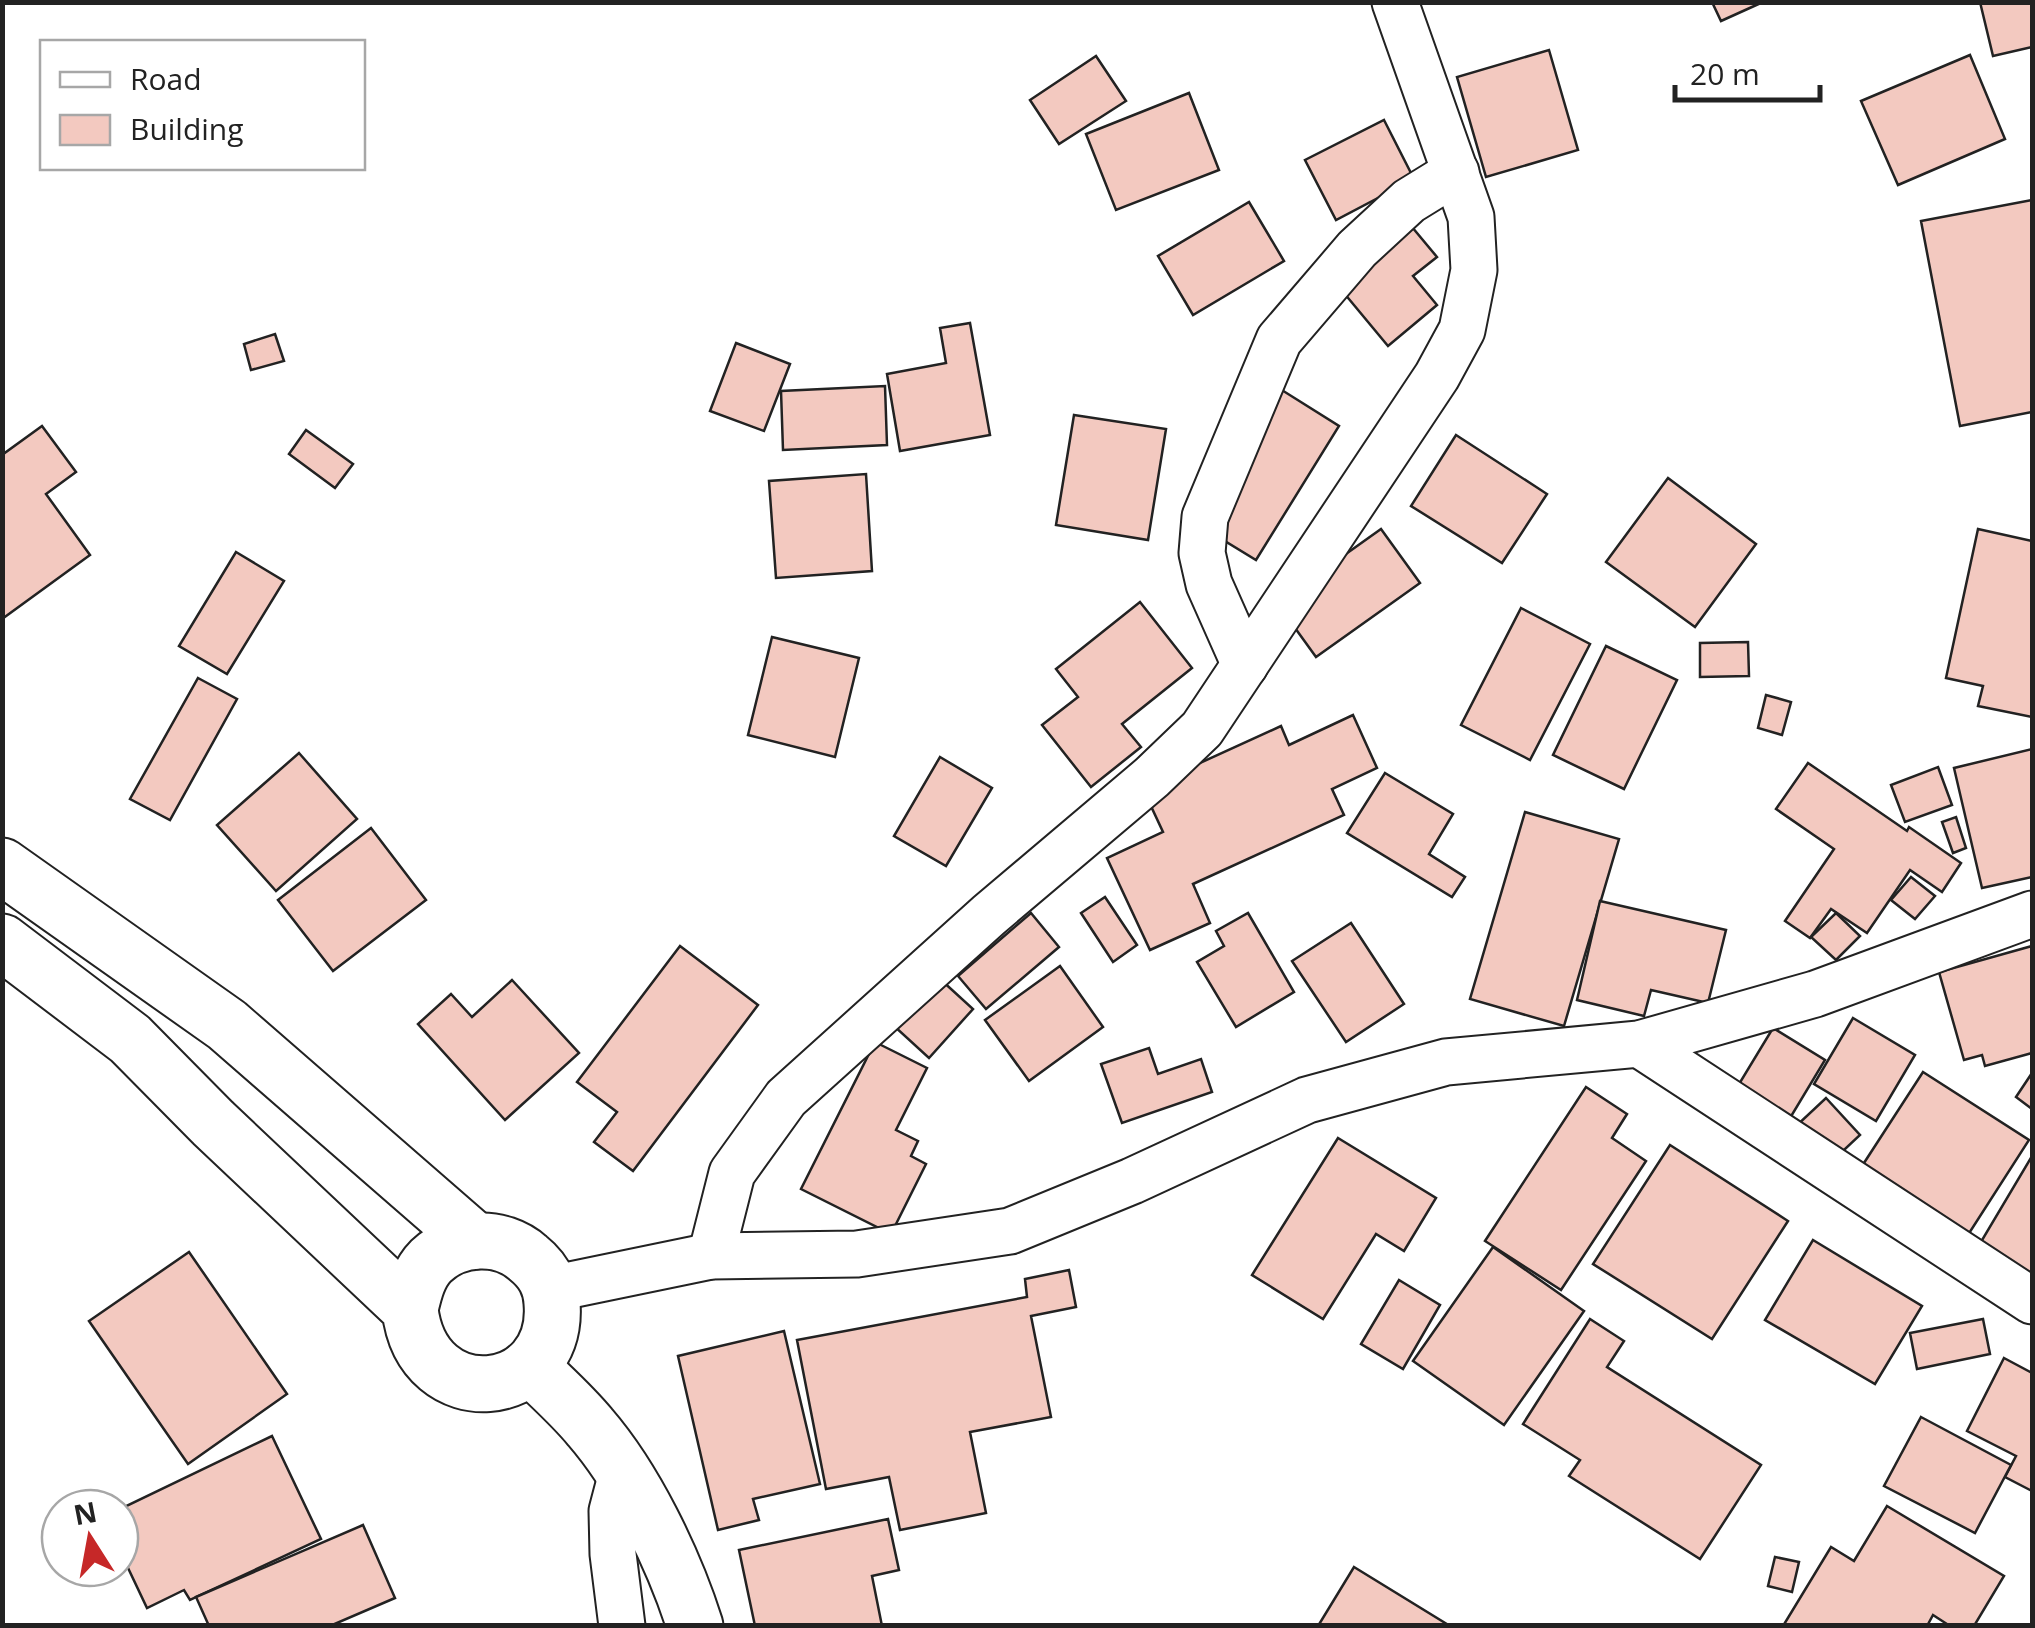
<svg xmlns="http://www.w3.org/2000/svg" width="2035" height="1628" font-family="'Open Sans',sans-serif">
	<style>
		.building { fill: #f3c9c0; stroke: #222; stroke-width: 2.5 }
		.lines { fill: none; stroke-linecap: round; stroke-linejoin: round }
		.minor-casing { stroke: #222; stroke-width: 49 }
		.secondary-casing { stroke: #222; stroke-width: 59 }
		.minor { stroke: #fff; stroke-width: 45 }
		.secondary { stroke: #fff; stroke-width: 55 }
	</style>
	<rect width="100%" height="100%" fill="#fff"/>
	<g class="building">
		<polygon points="1712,2 1763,2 1721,21"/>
		<polygon points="1980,2 2032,2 2032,47 1993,56"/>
		<polygon points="1549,50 1578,150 1486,177 1457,77"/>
		<polygon points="1970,55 2005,139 1898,185 1861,101"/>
		<polygon points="1096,56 1126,101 1059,144 1030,100"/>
		<polygon points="1189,93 1219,170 1116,210 1086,134"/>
		<polygon points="1384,120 1414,179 1336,220 1305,160"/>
		<polygon points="2032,200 2032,412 1960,426 1921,221"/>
		<polygon points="1249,202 1284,261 1193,315 1158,256"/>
		<polygon points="1402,215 1437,257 1413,276 1437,305 1388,346 1329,275"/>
		<polygon points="970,323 990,435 900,451 887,374 946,363 940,328"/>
		<polygon points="275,334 284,361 251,370 244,344"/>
		<polygon points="736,343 790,364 764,431 710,411"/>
		<polygon points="1269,382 1339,426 1256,560 1184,516"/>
		<polygon points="885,386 887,445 783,450 781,391"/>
		<polygon points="1074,415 1166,429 1148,540 1056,525"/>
		<polygon points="42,426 76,472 46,494 90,555 2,619 2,455"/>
		<polygon points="306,430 353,464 335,488 289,454"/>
		<polygon points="1456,435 1547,494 1502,563 1411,506"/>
		<polygon points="866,474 872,571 776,578 769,481"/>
		<polygon points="1668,478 1756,544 1695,627 1606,562"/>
		<polygon points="1381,529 1420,583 1316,657 1277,603"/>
		<polygon points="1978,529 2032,541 2032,717 1978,706 1983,686 1946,678"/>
		<polygon points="236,552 284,581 227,674 179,646"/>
		<polygon points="1140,602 1192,668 1122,724 1141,747 1091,787 1042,725 1078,697 1056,669"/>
		<polygon points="1521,608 1590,644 1530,760 1461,725"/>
		<polygon points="772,637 859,658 835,757 748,735"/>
		<polygon points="1748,642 1749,676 1700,677 1700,643"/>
		<polygon points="1606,646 1677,680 1624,789 1553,755"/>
		<polygon points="198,678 237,699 170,820 130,799"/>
		<polygon points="1766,695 1791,702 1782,735 1758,728"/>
		<polygon points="1353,715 1377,768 1332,789 1344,815 1193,884 1210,923 1150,950 1107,858 1163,832 1143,789 1281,726 1289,745"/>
		<polygon points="2032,749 2032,877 1982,888 1954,768"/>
		<polygon points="299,753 357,819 276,891 217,825"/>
		<polygon points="940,757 992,788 946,866 894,836"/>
		<polygon points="1808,763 1907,831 1909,827 1961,863 1942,892 1910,870 1867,933 1831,909 1810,938 1785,921 1834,849 1776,809"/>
		<polygon points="1938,767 1952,805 1905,822 1891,785"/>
		<polygon points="1385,773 1453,814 1429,854 1465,877 1452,897 1347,833"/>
		<polygon points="1525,812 1619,839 1564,1026 1470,999"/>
		<polygon points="1956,817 1966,848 1953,853 1942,822"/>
		<polygon points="371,828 426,900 333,971 278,900"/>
		<polygon points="1911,877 1935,896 1915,919 1891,900"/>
		<polygon points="1105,897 1137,945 1113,962 1081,913"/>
		<polygon points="1600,901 1726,930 1708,1003 1651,990 1644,1016 1577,1000"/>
		<polygon points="1031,913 1059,947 986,1009 958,976"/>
		<polygon points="1248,913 1294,992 1236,1027 1197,962 1224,946 1216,931"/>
		<polygon points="1836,913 1860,936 1836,960 1811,937"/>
		<polygon points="1351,923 1404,1004 1346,1042 1292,961"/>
		<polygon points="680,946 758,1005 633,1171 594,1142 617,1112 577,1082"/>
		<polygon points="2032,946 2032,1053 1985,1066 1982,1055 1964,1060 1939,972"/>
		<polygon points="1060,966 1103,1027 1029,1081 985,1020"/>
		<polygon points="939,978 973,1009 929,1058 894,1026"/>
		<polygon points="512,980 579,1053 505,1120 418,1024 451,994 472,1017"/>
		<polygon points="1853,1018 1915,1055 1876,1121 1814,1084"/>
		<polygon points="1773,1028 1825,1060 1772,1148 1719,1117"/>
		<polygon points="875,1042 927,1068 896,1130 918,1141 911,1156 926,1164 891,1234 801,1189"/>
		<polygon points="1149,1048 1158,1074 1201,1059 1212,1092 1122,1123 1101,1064"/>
		<polygon points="1923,1072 2029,1140 1957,1252 1851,1183"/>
		<polygon points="2032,1073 2032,1109 2016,1097"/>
		<polygon points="1586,1087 1627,1114 1612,1138 1646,1161 1561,1290 1485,1241"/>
		<polygon points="1826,1098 1860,1135 1811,1181 1777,1144"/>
		<polygon points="1338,1138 1436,1198 1404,1251 1376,1234 1323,1319 1252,1275"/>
		<polygon points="1670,1145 1788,1221 1712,1339 1593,1264"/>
		<polygon points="2032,1156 2032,1307 1966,1267"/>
		<polygon points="1813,1240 1922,1306 1875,1384 1765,1320"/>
		<polygon points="1493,1247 1584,1311 1504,1425 1413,1361"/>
		<polygon points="189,1252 287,1394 188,1464 89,1321"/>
		<polygon points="1069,1270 1076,1307 1031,1316 1051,1417 970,1432 986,1513 900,1530 889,1477 826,1489 797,1340 1027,1297 1025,1279"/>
		<polygon points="1399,1280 1440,1305 1403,1369 1361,1344"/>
		<polygon points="1590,1319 1624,1341 1607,1367 1761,1465 1700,1559 1569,1476 1580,1460 1523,1424"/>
		<polygon points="1983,1319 1990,1354 1917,1369 1910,1333"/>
		<polygon points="784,1331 820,1484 753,1499 759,1520 718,1530 678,1356"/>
		<polygon points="2004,1358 2032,1373 2032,1491 2005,1477 2016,1456 1967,1431"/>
		<polygon points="1921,1417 2011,1465 1975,1533 1884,1486"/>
		<polygon points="272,1436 321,1539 190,1600 184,1590 147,1608 120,1551 120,1509"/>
		<polygon points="1887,1506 2004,1576 1974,1626 1950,1626 1933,1615 1927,1626 1783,1626 1831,1547 1854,1561"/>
		<polygon points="888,1519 899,1570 872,1576 882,1626 755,1626 739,1550"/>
		<polygon points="363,1525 395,1598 330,1626 209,1626 196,1597"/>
		<polygon points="1775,1557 1799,1562 1792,1592 1768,1586"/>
		<polygon points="1354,1567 1450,1626 1318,1626"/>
	</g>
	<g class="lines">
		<defs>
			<g id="minor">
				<polyline points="1245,665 1209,584 1202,553 1205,517 1279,340 1357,249 1409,201 1456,172"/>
				<polyline points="1639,1044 2032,1301"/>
				<polyline points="711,1256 732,1173 786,1098 989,915 1152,777 1202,729 1437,376 1462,330 1474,270 1471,217 1395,2"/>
				<polyline points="551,1289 711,1256 857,1254 1010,1231 1132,1181 1307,1100 1446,1062 1639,1044 1815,994 2032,914"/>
				<polyline points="622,1626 613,1554 612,1511 622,1473"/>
			</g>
			<g id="secondary">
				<polyline points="2,866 227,1025 475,1241"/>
				<path d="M2 942 130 1039 213 1123 410 1309C422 1417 560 1402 552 1303 551 1284 543 1270 528 1258 501 1234 457 1236 431 1261 418 1274 414 1292 410 1309"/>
				<path d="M530 1366C550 1386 572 1405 590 1427 635 1479 674 1560 695 1626"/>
			</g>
		</defs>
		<use href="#minor" class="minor-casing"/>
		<use href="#secondary" class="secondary-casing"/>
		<use href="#minor" class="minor"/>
		<use href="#secondary" class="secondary"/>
	</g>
	<rect width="2035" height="1628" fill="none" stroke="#222222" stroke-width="10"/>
	<rect x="40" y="40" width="325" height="130" fill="#ffffff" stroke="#a7a7a7" stroke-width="2.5"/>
	<rect x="60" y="72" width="50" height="15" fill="#ffffff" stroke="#a7a7a7" stroke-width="2.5"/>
	<text x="130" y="90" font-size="30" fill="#222222">Road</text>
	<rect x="60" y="115" width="50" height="30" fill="#f3c9c0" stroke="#a7a7a7" stroke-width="2.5"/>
	<text x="130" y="140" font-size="30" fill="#222222">Building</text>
	<g transform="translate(90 1538) rotate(349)"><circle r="48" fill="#ffffff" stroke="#a7a7a7" stroke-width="2.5"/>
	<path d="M0-8L18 38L0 25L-18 38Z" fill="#c62828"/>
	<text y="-15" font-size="28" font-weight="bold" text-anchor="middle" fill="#222222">N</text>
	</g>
	<path d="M1675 85v15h145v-15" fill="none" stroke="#222222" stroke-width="5"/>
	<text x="1690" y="85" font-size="30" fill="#222222" stroke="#ffffff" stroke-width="8" paint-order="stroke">20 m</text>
</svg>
